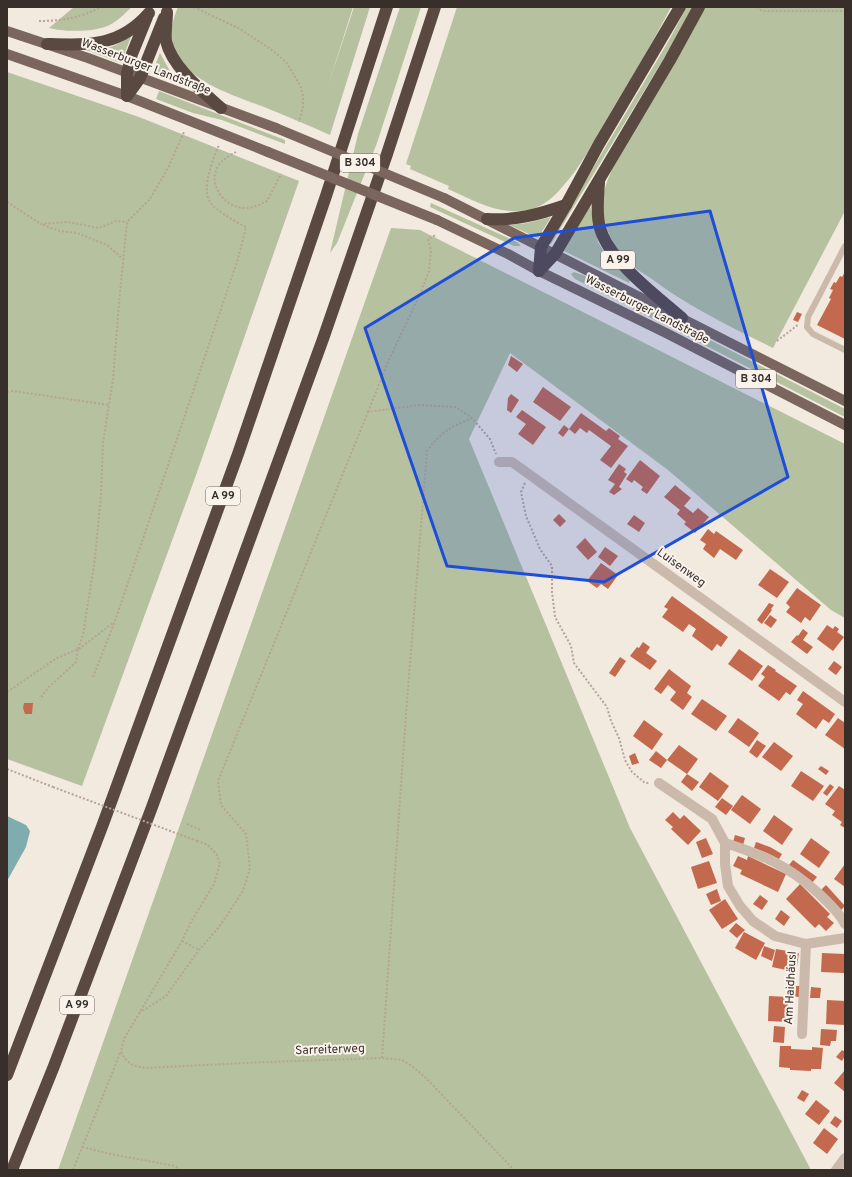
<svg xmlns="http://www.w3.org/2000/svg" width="852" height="1177" font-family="Overpass,sans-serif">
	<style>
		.green { fill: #b6c19f }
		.water { fill: #7fadaf }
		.building { fill: #c3694d }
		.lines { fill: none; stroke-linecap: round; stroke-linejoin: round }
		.path { stroke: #b6a495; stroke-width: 2; stroke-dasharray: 2 2; stroke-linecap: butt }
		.service { stroke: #cbb9ab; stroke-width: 6 }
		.minor { stroke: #cbb9ab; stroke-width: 10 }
		.tertiary { stroke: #cbb9ab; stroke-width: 10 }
		.primary { stroke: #7a665c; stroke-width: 10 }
		.motorway { stroke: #594941; stroke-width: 12 }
		.path-bridge { stroke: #b6a495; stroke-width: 2; stroke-dasharray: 2 2; stroke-linecap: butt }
		.primary-bridge { stroke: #7a665c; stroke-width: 10 }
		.marked { fill: #1d4ed8; fill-opacity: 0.2; stroke: #1d4ed8; stroke-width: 3; stroke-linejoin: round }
		.labels { text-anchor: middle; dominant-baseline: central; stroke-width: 4; stroke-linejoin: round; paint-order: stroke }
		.shield { fill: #faf3ec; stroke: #726a64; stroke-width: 1 }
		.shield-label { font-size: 11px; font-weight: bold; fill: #382f2a }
		.street-label { font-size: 12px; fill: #382f2a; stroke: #faf3ec }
	</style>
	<rect width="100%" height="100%" fill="#f2e9df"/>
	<g class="green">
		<path d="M74 7H132C126 12 120 19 113 23 98 33 65 32 49 28Z"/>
		<path d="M178 7H353L328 86 354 7H370L330 135C310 126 289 117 269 109 223 91 150 72 178 7Z"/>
		<polygon points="400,7 421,7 377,143 337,243 330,253 358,134"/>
		<path d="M457 7H671C651 46 628 83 606 120 593 142 581 167 563 186 555 196 545 205 532 209 501 217 475 201 448 189L449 186 410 169 411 166 406 164Z"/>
		<polygon points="687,7 694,7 683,27 551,244 549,242 668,42"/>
		<path d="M705 7H845V211L773 348C731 327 687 306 649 277 642 273 635 268 629 263 617 251 606 232 603 215 600 197 607 181 614 165Z"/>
		<path d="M132 34 121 63 86 50C106 50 117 47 132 34Z"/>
		<polygon points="160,53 170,71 181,81 180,85 152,73"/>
		<polygon points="7,72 139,117 299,181 195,478 82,786 7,759"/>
		<polygon points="159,91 285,140 285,144 222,120 193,113 156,99"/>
		<polygon points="431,203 517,242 521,246 514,246 430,207"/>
		<polygon points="590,205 598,242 613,265 631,278 629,283 564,251"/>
		<polygon points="551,217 538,238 509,225 527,223"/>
		<polygon points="391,228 420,230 845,444 845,618 831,610 668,470 510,353 469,439 630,828 811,1170 58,1170"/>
		<polygon points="574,272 583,275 845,409 845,417 575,279 571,274"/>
	</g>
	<polygon class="water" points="7,816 26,825 30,831 26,847 7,881"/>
	<g class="building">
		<polygon points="845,272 845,339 817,325 831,299 829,298 833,290 830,289 834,282 836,283 840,276 842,277"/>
		<polygon points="797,312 802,314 798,322 793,320"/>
		<polygon points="511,356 523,364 517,372 508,365"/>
		<polygon points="543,387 571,407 560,421 533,402"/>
		<polygon points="511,394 519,400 511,413 507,410 508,398"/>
		<polygon points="522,410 546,427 533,445 518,434 526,424 516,417"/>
		<polygon points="581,413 606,431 609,428 620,436 618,439 628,446 611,468 600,460 611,446 589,430 587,433 580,428 575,434 569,429 563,437 558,433 564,425 569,429"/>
		<polygon points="640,460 660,476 647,494 641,490 643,487 634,480 632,483 626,479"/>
		<polygon points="619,464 626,469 624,472 627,474 619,487 622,489 614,495 609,492 615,484 608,480"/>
		<polygon points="675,485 691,498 684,506 693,513 698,508 709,517 695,533 684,524 686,522 677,514 680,510 664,497"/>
		<polygon points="559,514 566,521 560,527 553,520"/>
		<polygon points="634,515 645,523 639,532 627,524"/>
		<polygon points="708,529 714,534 716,531 743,550 736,560 720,549 714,558 703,549 706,544 700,540"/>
		<polygon points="585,538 597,552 588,560 576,547"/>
		<polygon points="605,547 618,556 610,566 598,557"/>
		<polygon points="601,563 618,575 608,589 601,584 597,588 587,581"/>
		<polygon points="770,569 789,582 777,598 758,585"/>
		<polygon points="797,588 821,605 810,621 805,617 801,623 786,612 790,607 786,603"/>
		<polygon points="672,596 728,637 721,647 717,644 712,651 692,636 696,629 689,624 683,632 662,617 668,609 664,607"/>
		<polygon points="769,603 774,605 771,609 772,610 762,624 757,620"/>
		<polygon points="770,615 777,620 771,628 764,623"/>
		<polygon points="827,625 833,629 835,626 839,629 837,632 844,637 833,651 817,639"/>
		<polygon points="803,629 808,633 803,640 813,647 807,654 791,642 797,635 798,636"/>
		<polygon points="643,642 650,647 646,653 657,661 650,670 630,656 637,647 639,648"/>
		<polygon points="739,649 763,666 752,681 728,664"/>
		<polygon points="620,657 626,661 615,677 609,673"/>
		<polygon points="834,661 842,667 836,675 828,669"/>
		<polygon points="768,665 776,670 775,671 797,686 790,695 786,692 779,701 758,686 765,677 761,674"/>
		<polygon points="669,669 691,686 687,693 692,697 683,710 670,700 676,692 668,685 661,694 654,689"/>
		<polygon points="803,691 835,714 829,723 823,719 816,729 796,714 803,704 797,700"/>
		<polygon points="702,699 727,716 716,731 691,714"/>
		<polygon points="24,703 33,703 32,714 25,714 23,708"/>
		<polygon points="738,718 759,733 749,747 728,732"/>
		<polygon points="838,718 845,723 845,749 825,735"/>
		<polygon points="644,720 663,734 652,750 633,736"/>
		<polygon points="757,740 766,746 757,758 749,752"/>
		<polygon points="774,742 793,756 781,771 762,757"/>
		<polygon points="679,745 698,759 687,774 667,760"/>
		<polygon points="656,751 667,760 661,768 649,760"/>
		<polygon points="635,753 639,763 632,765 629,756"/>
		<polygon points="821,766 829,771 826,775 818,769"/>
		<polygon points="801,771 824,786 813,801 791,786"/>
		<polygon points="710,772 729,786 718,801 699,787"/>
		<polygon points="687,774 699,782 692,791 681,782"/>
		<polygon points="830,784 834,787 827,796 823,793"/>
		<polygon points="839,786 845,790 845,828 840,825 842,822 832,815 835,811 825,804"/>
		<polygon points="742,795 761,809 750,824 731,810"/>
		<polygon points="722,798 733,806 726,815 715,807"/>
		<polygon points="673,812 680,819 684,815 701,831 688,845 671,829 673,827 665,820"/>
		<polygon points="774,815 793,829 782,845 763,831"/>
		<polygon points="735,835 745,838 743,845 733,842"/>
		<polygon points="706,838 713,854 702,858 696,842"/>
		<polygon points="811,838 830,852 819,868 800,854"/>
		<polygon points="756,842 770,847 782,854 779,859 767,853 754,848"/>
		<polygon points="738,856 747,860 748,856 786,874 778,892 740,874 742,870 733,866"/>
		<polygon points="793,860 817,877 812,883 789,865"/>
		<polygon points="709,861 717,883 698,889 691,867"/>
		<polygon points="845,864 845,887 834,879"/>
		<polygon points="800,884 830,914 827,917 834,923 826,931 819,924 815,928 786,899"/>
		<polygon points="826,885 845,906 840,911 821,890"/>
		<polygon points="717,889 721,901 711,905 706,894"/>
		<polygon points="760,895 768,901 762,910 753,904"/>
		<polygon points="725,899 738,919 722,929 709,910"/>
		<polygon points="781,910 790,917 784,926 775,919"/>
		<polygon points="736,923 745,930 737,938 729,931"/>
		<polygon points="744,932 765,943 756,960 735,948"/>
		<polygon points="764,946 775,950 772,961 761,956"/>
		<polygon points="776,949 799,953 796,972 772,967"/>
		<polygon points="822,953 845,954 844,973 821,972"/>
		<polygon points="790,986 800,986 799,997 789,996"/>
		<polygon points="811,987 821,988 820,998 810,998"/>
		<polygon points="769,996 788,997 787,1022 768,1021"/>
		<polygon points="827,1000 845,1001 845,1025 826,1024"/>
		<polygon points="774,1026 785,1027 784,1043 773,1042"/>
		<polygon points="821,1029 837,1030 836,1041 831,1041 830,1046 820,1045"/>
		<polygon points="780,1046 791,1046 791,1049 812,1050 812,1047 823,1048 821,1069 811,1069 811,1071 790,1070 790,1068 779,1067"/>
		<polygon points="842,1050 845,1052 845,1056 842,1061 836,1057"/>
		<polygon points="845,1070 845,1092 834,1083"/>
		<polygon points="802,1090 809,1094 804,1102 797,1098"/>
		<polygon points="816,1100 830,1111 819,1125 805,1114"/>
		<polygon points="835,1116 842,1121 837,1128 830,1123"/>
		<polygon points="824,1128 838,1139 827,1154 813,1143"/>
	</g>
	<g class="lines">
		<g class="path">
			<polyline points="194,7 240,29 272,50 286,62 300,85 303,96 303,107 299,122"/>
			<polyline points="757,7 762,11 845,11"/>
			<path d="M39 21C60 21 82 18 100 7"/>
			<path d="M236 152C229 156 221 160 217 168 208 186 226 209 246 208 253 208 261 204 267 201L281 174"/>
			<polyline points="7,202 41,224 68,222 99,228 116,221 127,222"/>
			<polyline points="43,225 60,231 77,233 107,245 123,259"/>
			<polyline points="777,341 799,324"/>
			<polyline points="7,392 13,391 109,405"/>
			<polyline points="368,412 388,362 420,294 429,271 431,250 428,239 436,235"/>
			<polyline points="525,483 521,492 526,516 540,549 552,566 552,592 555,617 571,646 574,663 607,707 611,721 619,738 625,760 632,772 645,783 650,783"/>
			<polyline points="78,649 83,635 95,558 101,494 103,443 113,379 119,303 127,222 150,199 169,166 184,132"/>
			<polyline points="79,649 114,622"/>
			<path d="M93 677 115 621 238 259 246 227C236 222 216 211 210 202 201 188 213 159 219 145"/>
			<polyline points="7,692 57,658 78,649 76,662 48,688 40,699"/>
			<polyline points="7,769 53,787"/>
			<polyline points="187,824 201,830"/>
			<path d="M197 841 208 845 217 855 220 864 214 884 191 922 182 941 124 1039 121 1051C127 1064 132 1066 146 1068L266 1062 382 1058 402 1060 412 1066 425 1077 514 1170"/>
			<polyline points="182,941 199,950"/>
			<polyline points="139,1013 166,996 199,950 219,927 243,891 250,868 246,834 221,805 218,781 368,412 419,405 456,407 472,418"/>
			<path d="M382 1058 406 714 427 451C442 431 449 428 472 418L490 439 496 454"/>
			<polyline points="82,1147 111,1154 175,1166 180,1170"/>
			<polyline points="73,1170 121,1051"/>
		</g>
		<polyline class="service" points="845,246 808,317 807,327 813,334 845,350"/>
		<g class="minor">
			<polyline points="499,462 512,462 845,702"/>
			<polyline points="659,783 712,819 725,843 725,864 728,886 740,906 753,921 775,936 806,944 845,938"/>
			<path d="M725 843C763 855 787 865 817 892 827 901 839 912 845 924"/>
			<polyline points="802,1034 806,944"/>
		</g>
		<polyline class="tertiary" points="836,1170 845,1158"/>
		<g class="primary">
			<polyline points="7,31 88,58 276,128"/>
			<polyline points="7,54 127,96 268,152"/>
			<polyline points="444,198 845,401"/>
			<polyline points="437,220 508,254 539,271 666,333 845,425"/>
		</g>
		<g class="motorway">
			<path d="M167 12C167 21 165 32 166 41 172 67 202 91 221 108"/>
			<path d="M47 44C88 45 120 47 149 13"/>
			<polyline points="127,96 140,78 164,18"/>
			<polyline points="127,96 127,73 132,54 147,17"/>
			<path d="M599 183C598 197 596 214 600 228 609 261 657 296 682 318"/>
			<path d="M487 219C515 221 540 214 566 205"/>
			<polyline points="539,271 555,254 670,60 699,7"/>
			<polyline points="539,271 541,247 566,205 599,144 680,7"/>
			<polyline points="7,1075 103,824 238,454 326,196 387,7"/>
			<polyline points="12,1170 54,1066 152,807 323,339 387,154 435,7"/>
		</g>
		<polyline class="path-bridge" points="53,787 197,841"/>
		<g class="primary-bridge">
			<polyline points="276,128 444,198"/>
			<polyline points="268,152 437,220"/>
		</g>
	</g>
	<path class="marked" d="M710 211 788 477 604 582 447 566 365 328 514 238Z"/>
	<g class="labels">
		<g class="shield">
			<rect x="340" y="154" width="40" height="18" rx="3"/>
			<rect x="601" y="251" width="34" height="18" rx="3"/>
			<rect x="736" y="370" width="40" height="18" rx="3"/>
			<rect x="206" y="487" width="34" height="18" rx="3"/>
			<rect x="60" y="996" width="34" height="18" rx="3"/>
		</g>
		<g class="shield-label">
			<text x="360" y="163">B 304</text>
			<text x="618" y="260">A 99</text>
			<text x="756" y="379">B 304</text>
			<text x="223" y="496">A 99</text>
			<text x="77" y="1005">A 99</text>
		</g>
		<g class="street-label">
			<text transform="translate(146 67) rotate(21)">Wasserburger Landstraße</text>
			<text transform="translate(647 310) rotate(27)">Wasserburger Landstraße</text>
			<text transform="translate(681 568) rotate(36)">Luisenweg</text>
			<text transform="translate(791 988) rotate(-87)">Am Haidhäusl</text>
			<text transform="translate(330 1050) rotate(-2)">Sarreiterweg</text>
		</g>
	</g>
	<rect width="852" height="1177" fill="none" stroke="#382f2a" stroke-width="16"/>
</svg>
